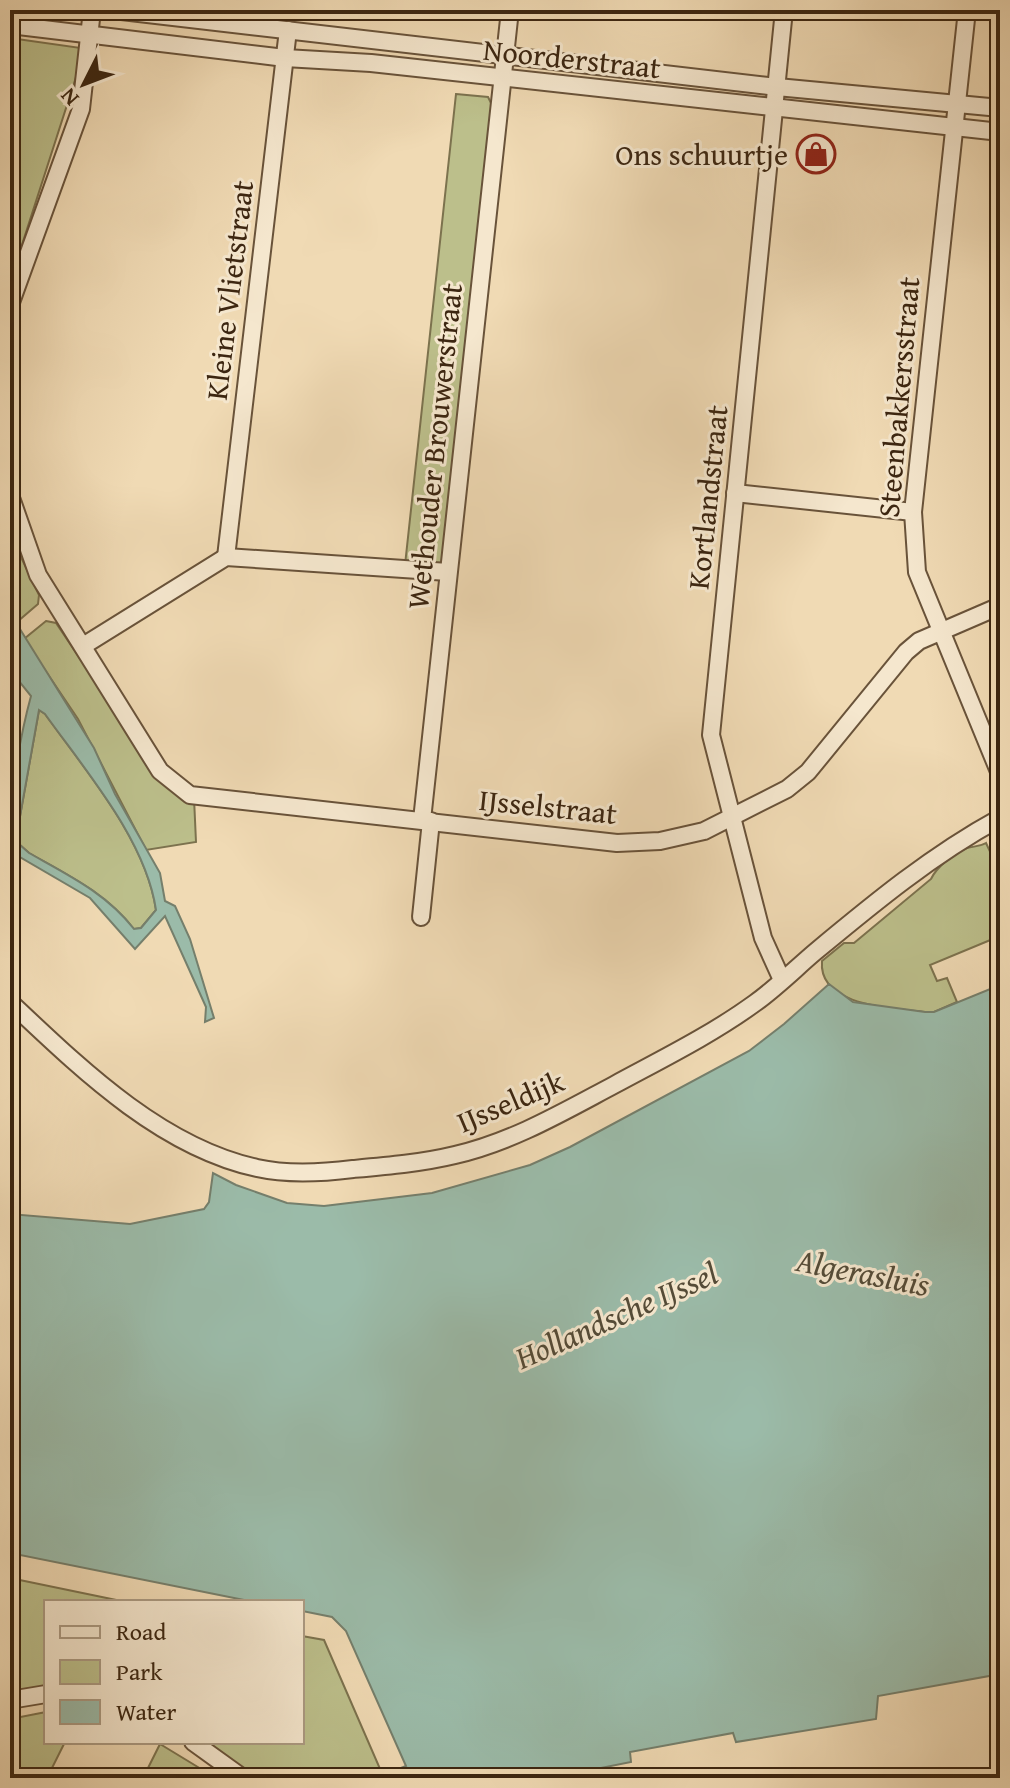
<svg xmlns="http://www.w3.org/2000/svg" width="1010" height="1788" font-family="'Gentium Book Plus',serif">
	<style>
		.green { fill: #bcbf8b; stroke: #7c724e; stroke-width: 2 }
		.water { fill: #9bbba9; stroke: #757f6c; stroke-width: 2; fill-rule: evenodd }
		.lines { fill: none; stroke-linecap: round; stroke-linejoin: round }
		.street-casing { stroke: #69533a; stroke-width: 20 }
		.street { stroke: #f5e7ce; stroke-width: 16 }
		.labels { text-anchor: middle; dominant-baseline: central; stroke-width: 6; stroke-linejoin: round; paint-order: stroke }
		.street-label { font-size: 30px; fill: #3c2611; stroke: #f5e7ce }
		.poi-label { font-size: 30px; fill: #3c2611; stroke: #f5e7ce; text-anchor: end }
		.water-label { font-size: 32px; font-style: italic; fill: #544b37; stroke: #f5e7ce }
	</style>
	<rect width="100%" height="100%" fill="#f0dab4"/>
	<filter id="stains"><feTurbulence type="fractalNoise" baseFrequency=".0025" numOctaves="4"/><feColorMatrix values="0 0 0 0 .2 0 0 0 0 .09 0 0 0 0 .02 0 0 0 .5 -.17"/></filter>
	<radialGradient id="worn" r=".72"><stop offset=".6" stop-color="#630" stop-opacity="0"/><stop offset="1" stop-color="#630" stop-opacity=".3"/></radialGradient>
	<g class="green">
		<polygon points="10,38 81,48 77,74 10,282"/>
		<polygon points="456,94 488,97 492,105 444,567 405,565"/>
		<polygon points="10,534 39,595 38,604 17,622 10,613"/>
		<polygon points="46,621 56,623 133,737 194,798 196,842 146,850 78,719 24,639"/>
		<path d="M39 710 45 714C85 770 146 840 156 910L141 928 134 929C106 893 68 875 29 853L20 845 17 833Z"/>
		<path d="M986 843 1000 873V936L930 965 937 981 947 978 957 1002 934 1012H925C894 1008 818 1007 822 961L844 943H854L931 879C936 868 954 852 967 848 974 846 979 847 986 843Z"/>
		<polygon points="10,1578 126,1602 46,1602 46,1689 10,1697"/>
		<polygon points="302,1636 324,1640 384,1778 252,1778 202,1742 302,1742"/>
		<polygon points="46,1712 46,1742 65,1742 47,1778 10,1778 10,1719"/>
		<polygon points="160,1744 206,1772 202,1778 143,1778"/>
	</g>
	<g class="water">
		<path d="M10 613 94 748 115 794 160 873 165 901 175 906 190 939 214 1018 205 1022 206 1007 165 916 135 949 90 898 13 853C1 830 23 725 31 696L10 670ZM39 710 45 714C85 770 146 840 156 910L141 928 134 929C106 893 68 875 29 853L20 845 17 833Z"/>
		<polygon points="829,984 853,1002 925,1012 934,1012 1000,985 1000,1700 995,1675 878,1696 876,1719 736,1742 733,1733 630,1752 631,1762 551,1778 384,1778 383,1775 406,1766 346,1631 332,1617 302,1611 302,1602 254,1602 10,1553 10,1214 130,1224 204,1209 209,1202 213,1173 236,1185 287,1203 324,1206 432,1193 530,1165 570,1147 749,1051 784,1024"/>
	</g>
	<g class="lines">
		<defs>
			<g id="street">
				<polyline points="113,10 777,87 1000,108"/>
				<polyline points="967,10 913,512 917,572 1000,774"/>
				<polyline points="10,25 285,58 371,63 1000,132"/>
				<polyline points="10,305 81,109 92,10"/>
				<polyline points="735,493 913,512"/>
				<polyline points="10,495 38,575 160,771 190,795 617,843 660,841 704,831 787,789 808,772 906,652 919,641 1000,606"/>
				<polyline points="226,557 288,30"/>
				<polyline points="83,646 226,557 448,572"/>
				<polyline points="422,820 510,10"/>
				<polyline points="421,917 431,821"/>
				<polyline points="782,980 763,938 711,735 784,10"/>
				<path d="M10 1002C79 1067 160 1147 257 1168 288 1175 321 1173 353 1169 387 1166 422 1163 455 1155 512 1142 563 1112 614 1085 662 1059 711 1035 755 1003 776 988 795 969 815 952 874 903 932 855 1000 818"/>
				<polyline points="10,1700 46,1694"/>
				<polyline points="193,1742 243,1778"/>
			</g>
		</defs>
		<use href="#street" class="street-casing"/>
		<use href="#street" class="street"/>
	</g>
	<defs>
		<symbol id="shop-ring" viewBox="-11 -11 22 22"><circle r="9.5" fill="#f5e7ce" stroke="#8f2418" stroke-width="1.5"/><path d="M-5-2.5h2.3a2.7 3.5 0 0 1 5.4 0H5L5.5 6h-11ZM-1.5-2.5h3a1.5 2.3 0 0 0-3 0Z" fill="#8f2418"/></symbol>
	</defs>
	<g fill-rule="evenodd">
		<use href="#shop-ring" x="794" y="132" width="44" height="44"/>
	</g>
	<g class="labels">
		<g class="street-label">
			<text transform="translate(572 58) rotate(6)">Noorderstraat</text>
			<text transform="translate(229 290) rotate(-83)">Kleine Vlietstraat</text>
			<text transform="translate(898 397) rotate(-85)">Steenbakkersstraat</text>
			<text transform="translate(434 446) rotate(-84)">Wethouder Brouwerstraat</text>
			<text transform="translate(707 497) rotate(-84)">Kortlandstraat</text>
			<text transform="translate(548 806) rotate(6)">IJsselstraat</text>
			<text transform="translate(510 1101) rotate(-23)">IJsseldijk</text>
		</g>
		<g class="poi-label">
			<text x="788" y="154">Ons schuurtje</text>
		</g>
		<g class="water-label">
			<text transform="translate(863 1272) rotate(11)">Algerasluis</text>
			<text transform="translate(616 1315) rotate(-24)">Hollandsche IJssel</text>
		</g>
	</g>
	<rect width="1010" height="1788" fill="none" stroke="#f0dab4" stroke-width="40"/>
	<rect x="12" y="12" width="986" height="1764" fill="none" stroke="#3c2611" stroke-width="4"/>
	<rect x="20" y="20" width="970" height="1748" fill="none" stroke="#3c2611" stroke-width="2"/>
	<rect x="44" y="1600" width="260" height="144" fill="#f5e7ce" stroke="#ab9a82" stroke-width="2"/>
	<rect x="60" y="1626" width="40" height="12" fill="#f5e7ce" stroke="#ab9a82" stroke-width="2"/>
	<text x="116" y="1640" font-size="24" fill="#3c2611">Road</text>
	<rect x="60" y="1660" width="40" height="24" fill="#bcbf8b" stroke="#ab9a82" stroke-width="2"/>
	<text x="116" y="1680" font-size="24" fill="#3c2611">Park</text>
	<rect x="60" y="1700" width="40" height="24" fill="#9bbba9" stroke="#ab9a82" stroke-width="2"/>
	<text x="116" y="1720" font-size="24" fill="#3c2611">Water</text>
	<g transform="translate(84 84) rotate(228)" stroke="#f5e7ce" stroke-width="6" paint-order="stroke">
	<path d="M0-6L14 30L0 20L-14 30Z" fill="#3c2611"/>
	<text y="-12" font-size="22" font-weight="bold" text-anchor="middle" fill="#3c2611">N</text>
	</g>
	<rect width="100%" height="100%" filter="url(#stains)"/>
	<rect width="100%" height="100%" fill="url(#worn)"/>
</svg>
